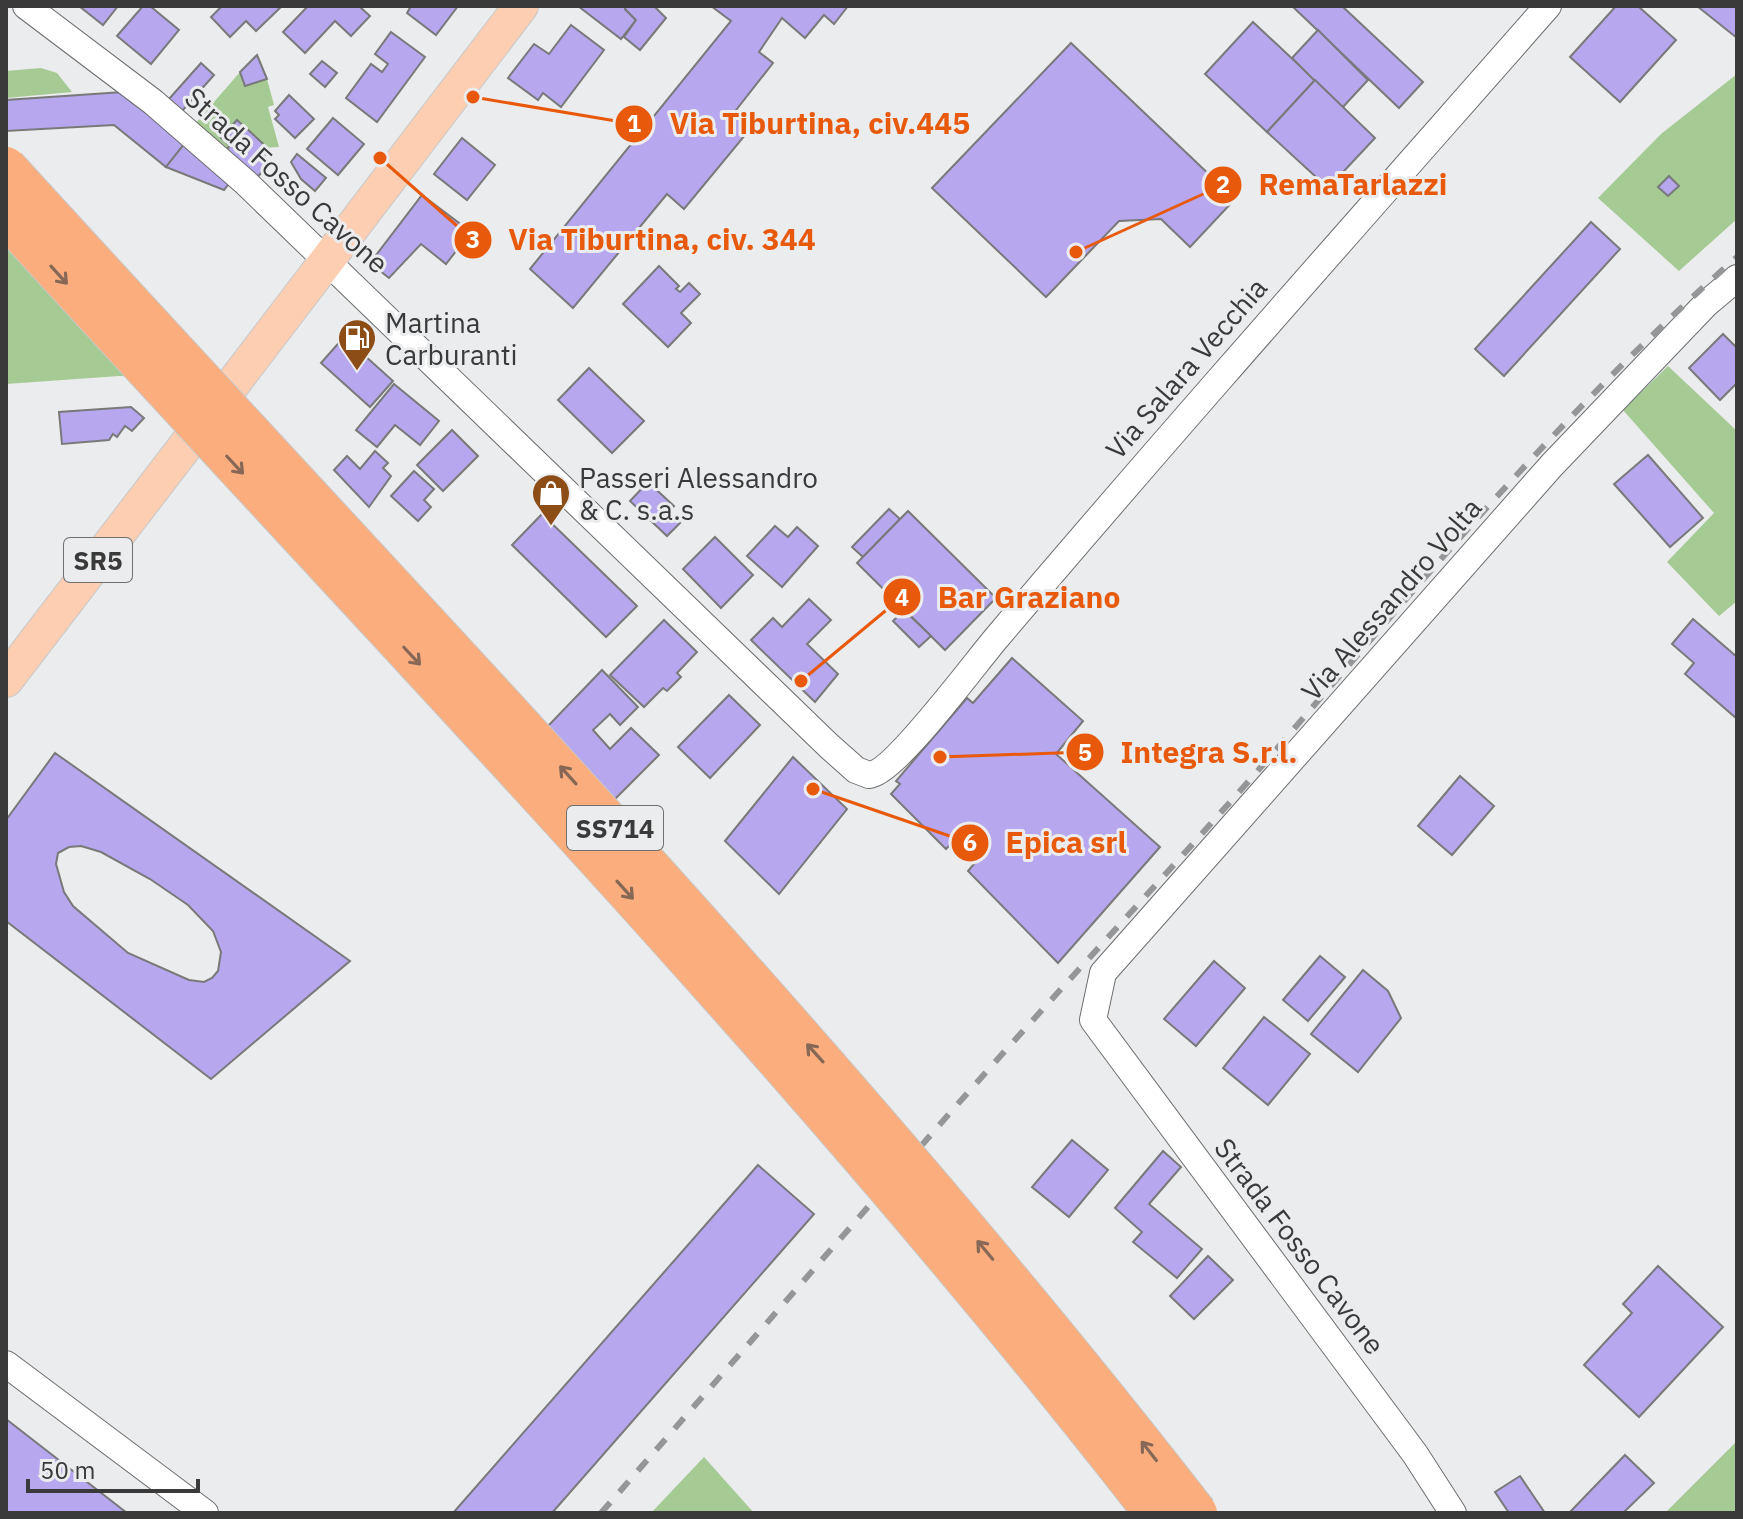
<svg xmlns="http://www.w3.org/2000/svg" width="1743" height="1519" font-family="'IBM Plex Sans',sans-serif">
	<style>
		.green { fill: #a5ca93 }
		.building { fill: #b6a7ee; stroke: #79797a; stroke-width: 2; fill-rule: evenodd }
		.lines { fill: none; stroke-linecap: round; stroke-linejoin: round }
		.minor-casing { stroke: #6d6e6f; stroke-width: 28 }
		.major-casing { stroke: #c8c8c8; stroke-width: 36 }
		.minor { stroke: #fff; stroke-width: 26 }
		.major { stroke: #fdceb2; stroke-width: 34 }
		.rail { stroke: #959697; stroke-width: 6; stroke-dasharray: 14 14; stroke-linecap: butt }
		.highway-bridge-casing { stroke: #c8c8c8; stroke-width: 42; stroke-linecap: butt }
		.highway-bridge { stroke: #fbad7e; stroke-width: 40 }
		.oneway { stroke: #876856 }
		.labels { text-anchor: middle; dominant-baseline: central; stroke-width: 6; stroke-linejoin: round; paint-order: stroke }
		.shield { fill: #ebeced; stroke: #6f6f70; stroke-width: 2 }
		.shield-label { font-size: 26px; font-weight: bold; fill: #3a3a3b }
		.street-label { font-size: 28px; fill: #3a3a3b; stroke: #ebeced }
		.poi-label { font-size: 28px; fill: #3a3a3b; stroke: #ebeced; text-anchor: start }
		.leader { fill: none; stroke: #e8590c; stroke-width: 3 }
		.callout-dot { fill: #e8590c; stroke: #ebeced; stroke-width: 3 }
		.mark-label { font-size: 24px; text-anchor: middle; font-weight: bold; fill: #fff }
		.callout-label { font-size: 30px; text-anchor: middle; font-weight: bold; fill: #e8590c; stroke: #ebeced; stroke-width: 6; stroke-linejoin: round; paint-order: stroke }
	</style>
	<rect width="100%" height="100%" fill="#ebeced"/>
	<g class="green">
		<polygon points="41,68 57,73 72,92 6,98 6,71"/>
		<polygon points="240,72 245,86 267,79 274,105 268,107 279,147 226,150 195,124"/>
		<polygon points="1737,74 1737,219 1679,271 1598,198 1661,134"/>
		<polygon points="6,233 222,380 119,376 6,384"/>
		<polygon points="1668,366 1737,431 1737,601 1719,616 1667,562 1714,513 1623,410"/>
		<polygon points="1737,1441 1737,1513 1665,1513"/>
		<polygon points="704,1457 754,1513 651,1513"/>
	</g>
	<g class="building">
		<polygon points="79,6 118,6 103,25"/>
		<polygon points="143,6 150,6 179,30 151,64 117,36"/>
		<polygon points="222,6 282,6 256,31 246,21 230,37 211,17"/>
		<polygon points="308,6 359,6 370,16 351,36 335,21 305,53 283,32"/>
		<polygon points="411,6 458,6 436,35 407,13"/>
		<polygon points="578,6 627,6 625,9 636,20 621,39"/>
		<polygon points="627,6 654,6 666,18 640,50 624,37 636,20 625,9"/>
		<polygon points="711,6 848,6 834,24 824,15 805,38 782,18 759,52 773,63 733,114 751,128 684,209 667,194 573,308 530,269 731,21"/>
		<polygon points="1292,6 1342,6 1423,82 1399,108"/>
		<polygon points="1616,6 1638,6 1676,40 1620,102 1570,57"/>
		<polygon points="1697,6 1737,6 1737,38"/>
		<polygon points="1253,22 1315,80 1267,132 1205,74"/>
		<polygon points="571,25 604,50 561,107 543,93 538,100 508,78 534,44 549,54"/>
		<polygon points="1318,30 1368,80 1342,108 1292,58"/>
		<polygon points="391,32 425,57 377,122 346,98 371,64 382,72 388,64 375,54"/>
		<polygon points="1071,43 1235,199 1190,247 1161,219 1119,221 1046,297 932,188"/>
		<polygon points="257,55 267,79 245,86 240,72"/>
		<polygon points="322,61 337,73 325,87 310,74"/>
		<polygon points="201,63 214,75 182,111 169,99"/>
		<polygon points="1315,80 1375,138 1328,188 1267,132"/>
		<polygon points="123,92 185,143 166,167 114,125 6,131 6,100"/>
		<polygon points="289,95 314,119 295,138 275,119 279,115 275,111"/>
		<polygon points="333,118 364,144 338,175 307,149"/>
		<polygon points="237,120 246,128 230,146 221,138"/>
		<polygon points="246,128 270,150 261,160 267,166 256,179 226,150"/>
		<polygon points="462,138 495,165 467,200 434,174"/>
		<polygon points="185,143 231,181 224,190 166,167"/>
		<polygon points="297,154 326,178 315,191 301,179 291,162"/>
		<polygon points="1669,176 1679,186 1668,196 1658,187"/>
		<polygon points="422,195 471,232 446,264 421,244 389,278 370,263"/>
		<polygon points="1591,222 1620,249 1504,376 1475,349"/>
		<polygon points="659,266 679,286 676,289 680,292 689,283 700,294 681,313 691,323 668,347 623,304"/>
		<polygon points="1723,334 1737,348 1737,383 1720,400 1689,368"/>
		<polygon points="344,337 393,381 370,407 321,363"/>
		<polygon points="589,368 644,421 612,453 558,400"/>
		<polygon points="394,384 439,421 420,445 395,425 377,447 356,430"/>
		<polygon points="131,407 144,418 132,431 125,426 117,437 113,434 109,440 62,444 59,412"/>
		<polygon points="452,430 478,456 443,491 417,465"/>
		<polygon points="375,451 388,463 383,468 391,476 369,507 334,470 347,456 360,469"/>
		<polygon points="1648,455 1703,518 1670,547 1614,484"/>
		<polygon points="414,471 434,489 424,500 431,507 418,521 391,496"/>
		<polygon points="648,482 674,506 668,512 680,523 667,536 630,501"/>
		<polygon points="889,509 900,519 863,557 852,547"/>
		<polygon points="908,511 996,598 945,650 857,563"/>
		<polygon points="542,514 637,606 606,637 512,545"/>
		<polygon points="775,526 788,537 797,527 818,546 782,587 747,556"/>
		<polygon points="715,537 753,575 721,608 683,569"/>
		<polygon points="809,599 831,620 807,644 838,674 815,702 751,640 773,618 782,627"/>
		<polygon points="904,610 931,636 919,647 893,621"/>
		<polygon points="1693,619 1737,657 1736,718 1685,674 1694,663 1672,644"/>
		<polygon points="664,620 697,652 677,673 681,677 667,691 663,688 644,707 610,675"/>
		<polygon points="1012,658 1083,721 1056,754 1160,847 1058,963 968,871 980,857 958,837 946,849 891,794 900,784 896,781 967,698 973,703"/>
		<polygon points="602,670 638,707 620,725 610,714 593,730 610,749 631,728 659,755 614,800 547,727"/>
		<polygon points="729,695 760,725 710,778 678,747"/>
		<path d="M55 753 350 961 211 1079 6 921V820ZM81 846 101 852 150 879 188 905 213 931 221 952 218 971 212 978 204 982 189 980 128 953 73 906 64 892 56 864 58 853 69 847Z"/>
		<polygon points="793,757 847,809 779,894 725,841"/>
		<polygon points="1460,776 1494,806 1452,855 1418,826"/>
		<polygon points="1320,956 1345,977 1308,1021 1283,1000"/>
		<polygon points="1214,961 1245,988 1196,1046 1164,1019"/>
		<polygon points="1363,970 1388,991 1401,1018 1358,1072 1311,1034"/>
		<polygon points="1264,1017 1310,1054 1268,1105 1223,1068"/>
		<polygon points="1072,1140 1108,1170 1069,1217 1032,1187"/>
		<polygon points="1163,1151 1181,1167 1149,1204 1202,1249 1177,1278 1133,1242 1142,1232 1115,1208"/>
		<polygon points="758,1165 814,1214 552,1513 453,1513"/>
		<polygon points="1208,1256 1233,1280 1194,1319 1170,1296"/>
		<polygon points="1658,1266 1723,1327 1639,1417 1584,1365 1632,1313 1623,1304"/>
		<polygon points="6,1419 127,1513 6,1513"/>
		<polygon points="1625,1455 1654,1483 1623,1513 1569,1513"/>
		<polygon points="1520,1476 1545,1513 1509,1513 1495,1492"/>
	</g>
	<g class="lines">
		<defs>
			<g id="minor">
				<path d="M26 6 153 102 245 182 829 746 856 770 869 775C895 773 977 660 999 635 1179 423 1364 215 1548 6"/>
				<polyline points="6,1364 205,1513"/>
				<polyline points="1453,1513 1415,1454 1093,1020 1103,973 1552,465 1706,304 1737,278"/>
			</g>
			<g id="major">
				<polyline points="232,385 521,6"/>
				<polyline points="6,680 190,440"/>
			</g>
		</defs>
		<use href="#minor" class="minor-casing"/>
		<use href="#major" class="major-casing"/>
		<use href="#minor" class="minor"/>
		<use href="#major" class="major"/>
		<g class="rail">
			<path d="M921 1146C1032 1018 1149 895 1261 767 1413 591 1562 411 1737 257"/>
			<polyline points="601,1513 875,1199"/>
		</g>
		<defs>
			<g id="highway-bridge">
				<path d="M6 167C410 610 829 1039 1197 1513"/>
				<path d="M6 217C395 644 799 1057 1154 1513"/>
			</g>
		</defs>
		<use href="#highway-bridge" class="highway-bridge-casing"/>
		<use href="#highway-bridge" class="highway-bridge"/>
	</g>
	<defs><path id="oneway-shaft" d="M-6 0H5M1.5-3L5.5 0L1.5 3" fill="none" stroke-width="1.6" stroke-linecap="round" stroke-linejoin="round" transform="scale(2)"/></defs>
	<g class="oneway">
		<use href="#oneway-shaft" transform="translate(59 275) rotate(48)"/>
		<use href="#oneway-shaft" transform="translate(235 465) rotate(47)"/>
		<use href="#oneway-shaft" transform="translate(412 656) rotate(47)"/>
		<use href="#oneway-shaft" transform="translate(568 775) rotate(-132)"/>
		<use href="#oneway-shaft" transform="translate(625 890) rotate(48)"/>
		<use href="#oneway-shaft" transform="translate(815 1053) rotate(-132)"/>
		<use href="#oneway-shaft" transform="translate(985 1250) rotate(-130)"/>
		<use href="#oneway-shaft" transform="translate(1149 1451) rotate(-128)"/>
	</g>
	<defs>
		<symbol id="fuel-pin" viewBox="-11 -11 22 30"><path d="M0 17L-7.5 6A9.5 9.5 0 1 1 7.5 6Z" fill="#8d4d17" stroke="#ebeced"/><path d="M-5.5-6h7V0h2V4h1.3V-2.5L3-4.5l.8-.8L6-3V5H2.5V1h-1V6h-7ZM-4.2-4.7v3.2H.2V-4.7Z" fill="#fff"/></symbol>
		<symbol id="shop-pin" viewBox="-11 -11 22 30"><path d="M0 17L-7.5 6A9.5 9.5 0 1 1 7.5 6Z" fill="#8d4d17" stroke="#ebeced"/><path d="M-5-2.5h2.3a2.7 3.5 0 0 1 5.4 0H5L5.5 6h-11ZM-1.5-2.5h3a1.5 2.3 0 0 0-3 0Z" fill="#fff"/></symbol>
	</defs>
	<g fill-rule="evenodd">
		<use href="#fuel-pin" x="335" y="316" width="44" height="60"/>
		<use href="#shop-pin" x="529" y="471" width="44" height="60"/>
	</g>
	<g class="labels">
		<g class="shield">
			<rect x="64" y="538" width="68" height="44" rx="6"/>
			<rect x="567" y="806" width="96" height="44" rx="6"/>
		</g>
		<g class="shield-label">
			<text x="98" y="560">SR5</text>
			<text x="615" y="828">SS714</text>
		</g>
		<g class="street-label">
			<text transform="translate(287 180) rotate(42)">Strada Fosso Cavone</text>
			<text transform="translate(1186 368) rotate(-49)">Via Salara Vecchia</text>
			<text transform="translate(1391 599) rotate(-49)">Via Alessandro Volta</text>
			<text transform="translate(1300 1246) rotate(53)">Strada Fosso Cavone</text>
		</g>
		<g class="poi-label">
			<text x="385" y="322">Martina<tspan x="385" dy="32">Carburanti</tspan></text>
			<text x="579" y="477">Passeri Alessandro<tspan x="579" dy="32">&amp; C. s.a.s</tspan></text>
		</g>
	</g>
	<path class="leader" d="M473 97L634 124M1076 252L1223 185M380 158L473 240M801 681L902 597M940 757L1085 752M813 789L970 843"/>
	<g class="callout-dot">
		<circle cx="473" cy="97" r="8"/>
		<circle cx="1076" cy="252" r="8"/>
		<circle cx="380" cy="158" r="8"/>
		<circle cx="801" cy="681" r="8"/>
		<circle cx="940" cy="757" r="8"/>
		<circle cx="813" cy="789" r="8"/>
		<circle cx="634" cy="124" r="20"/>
		<circle cx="1223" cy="185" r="20"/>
		<circle cx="473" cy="240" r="20"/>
		<circle cx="902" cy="597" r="20"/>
		<circle cx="1085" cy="752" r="20"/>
		<circle cx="970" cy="843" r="20"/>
	</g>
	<g class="mark-label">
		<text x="634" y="132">1</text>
		<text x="1223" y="193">2</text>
		<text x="473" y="248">3</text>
		<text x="902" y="606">4</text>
		<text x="1085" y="761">5</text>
		<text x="970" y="851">6</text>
	</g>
	<g class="callout-label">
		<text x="820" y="134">Via Tiburtina, civ.445</text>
		<text x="1353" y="195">RemaTarlazzi</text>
		<text x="662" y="250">Via Tiburtina, civ. 344</text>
		<text x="1029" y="608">Bar Graziano</text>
		<text x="1209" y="763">Integra S.r.l.</text>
		<text x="1066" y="853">Epica srl</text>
	</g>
	<rect width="1743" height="1519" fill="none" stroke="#3a3a3b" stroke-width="16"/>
	<path d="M28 1479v12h170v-12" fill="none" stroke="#3a3a3b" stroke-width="4"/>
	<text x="40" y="1479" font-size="24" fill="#3a3a3b" stroke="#ebeced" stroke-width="6" paint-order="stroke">50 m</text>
</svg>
